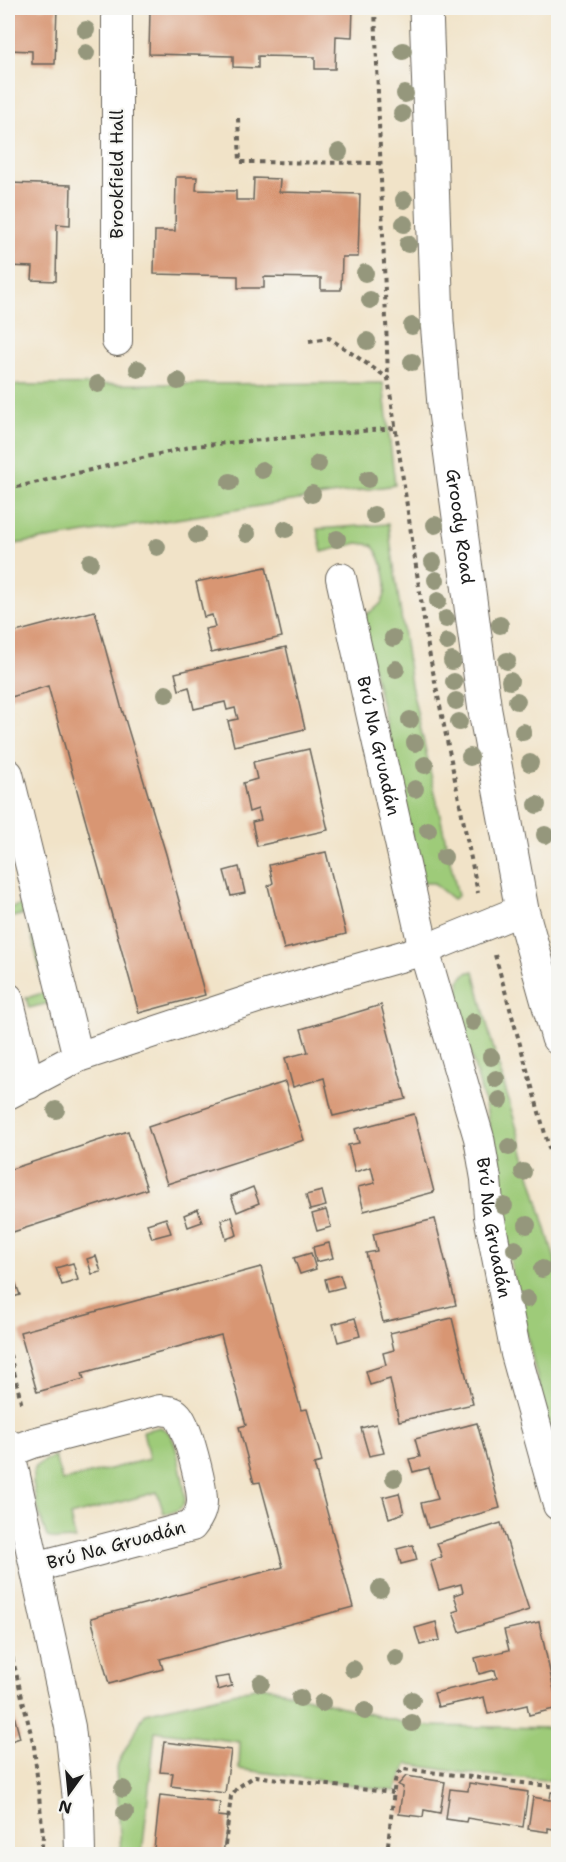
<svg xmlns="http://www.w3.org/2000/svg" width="566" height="1862" font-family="'Shantell Sans',sans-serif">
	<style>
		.green { fill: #9ecb79; stroke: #5d744a; stroke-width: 1.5 }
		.building { fill: #d89673 }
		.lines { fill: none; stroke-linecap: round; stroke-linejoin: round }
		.street-casing { stroke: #676258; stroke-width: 32 }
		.secondary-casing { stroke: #676258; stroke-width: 35 }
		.path { stroke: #676258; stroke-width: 4; stroke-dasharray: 4.5 4.5; stroke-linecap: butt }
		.street { stroke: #fff; stroke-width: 30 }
		.secondary { stroke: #fff; stroke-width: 33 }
		.tree { fill: #95977c }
		.labels { text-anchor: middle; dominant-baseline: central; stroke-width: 4.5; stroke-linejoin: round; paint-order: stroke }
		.street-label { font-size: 18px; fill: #1c1c1c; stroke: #f6f6f2 }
	</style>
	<rect width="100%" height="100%" fill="#f6f6f2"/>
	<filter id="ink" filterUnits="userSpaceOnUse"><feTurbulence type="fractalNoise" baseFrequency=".0167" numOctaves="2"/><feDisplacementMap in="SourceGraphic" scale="12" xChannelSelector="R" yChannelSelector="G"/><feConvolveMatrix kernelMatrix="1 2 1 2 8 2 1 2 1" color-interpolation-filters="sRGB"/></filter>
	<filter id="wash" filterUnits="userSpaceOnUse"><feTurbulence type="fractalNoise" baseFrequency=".008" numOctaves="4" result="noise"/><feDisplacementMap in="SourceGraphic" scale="24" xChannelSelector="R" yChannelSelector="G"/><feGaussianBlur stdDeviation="1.35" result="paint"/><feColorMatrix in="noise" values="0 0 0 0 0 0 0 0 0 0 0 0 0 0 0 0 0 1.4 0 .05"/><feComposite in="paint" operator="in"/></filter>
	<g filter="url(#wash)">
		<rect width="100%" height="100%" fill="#f1e3c8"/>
		<g class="green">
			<polygon points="383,383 395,485 8,545 8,385"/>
			<path d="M388 524 411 685 458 896 453 899 433 883H422L362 619C366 613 371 612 377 607 394 594 383 559 372 545L358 543 322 552 317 529Z"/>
			<polygon points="33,902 58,1001 29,1008 26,998 46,992 26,914 8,918 8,908"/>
			<polygon points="474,971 490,1036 558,1270 558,1466 513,1277 487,1112 454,995 460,987 459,981 466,973"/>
			<path d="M160 1427C164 1429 169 1432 171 1436 176 1444 188 1496 184 1504 180 1511 171 1513 164 1514L157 1492 70 1516 75 1539 57 1540 47 1537C42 1524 28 1479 35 1468 40 1461 48 1459 55 1457L62 1481 149 1459 143 1431Z"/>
			<polygon points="263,1686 416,1726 558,1728 558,1781 471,1774 408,1764 395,1791 239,1769 240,1742 155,1731 142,1854 121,1854 116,1767 145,1713"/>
		</g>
		<g id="blocks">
			<g class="building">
				<polygon points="8,8 57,8 55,64 32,64 32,51 8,50"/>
				<polygon points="170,8 353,8 352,37 336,36 335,69 315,69 315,57 258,56 258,68 233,67 233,56 149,54 150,10 170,11"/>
				<polygon points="176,177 197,177 196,190 236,191 236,200 253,200 254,178 280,179 279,192 360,194 358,257 342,257 341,290 321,290 321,278 264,277 264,288 238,288 238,276 154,274 155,231 175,231"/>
				<polygon points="8,183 71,185 70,225 57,224 56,281 32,280 33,267 8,266"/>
				<polygon points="266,567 282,637 211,653 205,629 215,627 212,615 204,617 196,582"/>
				<polygon points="95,611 121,706 166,854 205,995 139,1013 48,686 8,698 8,634"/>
				<polygon points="286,647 305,729 234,746 228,721 238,719 235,708 227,710 225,702 194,709 189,687 179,690 175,673"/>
				<polygon points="309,749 328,830 257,846 252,822 261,820 258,809 249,812 243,783 257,779 253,762"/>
				<polygon points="326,852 346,934 284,949 268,886 273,883 269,865"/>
				<polygon points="239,867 245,893 231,896 224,871"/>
				<polygon points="381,1005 406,1099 333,1116 324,1078 293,1087 285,1058 308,1052 301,1029"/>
				<polygon points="285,1082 304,1140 167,1184 148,1127"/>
				<polygon points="414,1114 434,1192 364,1211 358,1187 375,1183 371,1167 355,1172 348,1145 359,1143 355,1129"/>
				<polygon points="128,1131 147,1189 10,1233 8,1226 8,1170"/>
				<polygon points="253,1187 259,1203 237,1212 231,1196"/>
				<polygon points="322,1191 326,1206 310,1210 306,1195"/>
				<polygon points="198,1209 202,1222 188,1227 184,1215"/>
				<polygon points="326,1210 331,1227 317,1231 312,1214"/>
				<polygon points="232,1217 237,1235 226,1239 221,1220"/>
				<polygon points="166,1218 171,1233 152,1238 147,1224"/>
				<polygon points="435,1219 456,1305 383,1322 366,1253 377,1251 373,1234"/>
				<polygon points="329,1243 333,1258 316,1262 313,1247"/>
				<polygon points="311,1253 316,1269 300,1274 294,1258"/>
				<polygon points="96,1256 101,1272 92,1274 87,1259"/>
				<polygon points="73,1263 78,1280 62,1285 56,1268"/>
				<polygon points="261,1267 301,1410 307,1409 320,1454 322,1462 314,1464 353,1607 160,1659 163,1669 109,1684 91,1618 283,1567 260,1482 254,1483 239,1427 246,1425 221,1335 82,1373 84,1379 37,1392 20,1332"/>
				<polygon points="340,1275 344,1287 328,1291 325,1279"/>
				<polygon points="16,1284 20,1295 13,1297 9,1286"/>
				<polygon points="355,1318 360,1336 338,1342 333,1324"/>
				<polygon points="452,1318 473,1404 399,1421 390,1379 370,1385 366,1371 386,1365 383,1353 394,1350 390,1333"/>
				<polygon points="477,1423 500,1508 428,1528 421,1503 438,1499 429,1468 413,1472 409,1459 420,1457 415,1439"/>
				<polygon points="376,1424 384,1453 369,1456 361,1428"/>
				<polygon points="399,1493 404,1513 389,1518 383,1497"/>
				<polygon points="501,1523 529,1610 460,1632 453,1612 459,1610 454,1595 463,1592 461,1584 439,1590 430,1561 442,1557 437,1543"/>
				<polygon points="413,1545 417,1560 401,1564 397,1549"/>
				<polygon points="436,1622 440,1640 420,1645 415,1628"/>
				<polygon points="539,1622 558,1708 529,1715 527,1705 488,1714 484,1697 438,1707 434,1693 497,1678 495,1670 479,1674 475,1658 509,1650 504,1630"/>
				<polygon points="229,1676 232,1686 218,1690 215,1678"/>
				<polygon points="8,1693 20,1738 8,1742"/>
				<polygon points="164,1742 231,1750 225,1793 171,1786 173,1773 160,1772"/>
				<polygon points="406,1776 445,1782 440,1813 424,1810 423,1817 399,1814 403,1787 398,1785"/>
				<polygon points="469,1783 528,1792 523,1827 467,1818 466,1822 446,1819 450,1789 468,1791"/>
				<polygon points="551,1792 558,1793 558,1830 548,1828 548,1832 528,1829 533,1797 550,1800"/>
				<polygon points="160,1795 220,1802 218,1816 228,1817 223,1854 161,1854 162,1850 154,1849"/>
			</g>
		</g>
	</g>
	<g filter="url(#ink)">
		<use href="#blocks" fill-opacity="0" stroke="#676258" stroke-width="1.5"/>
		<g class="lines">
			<defs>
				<g id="street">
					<polyline points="117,341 117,8"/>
					<path id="s1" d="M341 578 424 950 479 1138 486 1179 489 1216 516 1354 558 1505"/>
					<polyline points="8,774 78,1057"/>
					<polyline points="8,998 29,1084"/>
					<polyline points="8,1094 78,1057 263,996 424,950 522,910"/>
					<polyline points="8,1444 70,1727 79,1809 80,1854"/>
					<path d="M9 1452 33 1443 160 1410C166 1411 172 1410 177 1415 187 1423 202 1486 202 1501 202 1511 198 1518 192 1526L35 1567"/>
				</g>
				<g id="secondary">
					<path id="s2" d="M426 8 437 321 444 405 485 711 522 910 558 1038"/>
				</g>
			</defs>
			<use href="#street" class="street-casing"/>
			<use href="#secondary" class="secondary-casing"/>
			<g class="path">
				<polyline points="375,8 388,378 428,647 478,893"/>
				<polyline points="238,118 240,162 382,163"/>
				<polyline points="309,341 329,338 388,378"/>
				<polyline points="8,489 194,446 395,428"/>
				<polyline points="495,955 558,1180"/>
				<polyline points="8,1346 22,1406"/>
				<polyline points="8,1640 34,1746 43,1836 41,1854"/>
				<polyline points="224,1854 231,1796 237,1788 255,1776 393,1793"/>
				<polyline points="387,1854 395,1781 397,1774 403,1769 558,1787"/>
			</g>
			<use href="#street" class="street"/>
			<use href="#secondary" class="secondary"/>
		</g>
		<g class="tree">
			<circle cx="86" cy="30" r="9"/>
			<circle cx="403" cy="51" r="9"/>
			<circle cx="86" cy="53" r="9"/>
			<circle cx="405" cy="94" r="9"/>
			<circle cx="402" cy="114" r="9"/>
			<circle cx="339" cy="152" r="9"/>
			<circle cx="404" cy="200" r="9"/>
			<circle cx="404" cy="224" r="9"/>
			<circle cx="408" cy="244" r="9"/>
			<circle cx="365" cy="273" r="9"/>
			<circle cx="370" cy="300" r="9"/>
			<circle cx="412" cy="326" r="9"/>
			<circle cx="367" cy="341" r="9"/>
			<circle cx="412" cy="362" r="9"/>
			<circle cx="138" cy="369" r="9"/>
			<circle cx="178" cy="381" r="9"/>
			<circle cx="98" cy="384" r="9"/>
			<circle cx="318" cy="464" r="9"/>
			<circle cx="262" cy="470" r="9"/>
			<circle cx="368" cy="479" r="9"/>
			<circle cx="230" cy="482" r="9"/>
			<circle cx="312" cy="494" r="9"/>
			<circle cx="374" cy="515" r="9"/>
			<circle cx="435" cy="525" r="9"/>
			<circle cx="286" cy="529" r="9"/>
			<circle cx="247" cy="534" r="9"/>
			<circle cx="197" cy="535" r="9"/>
			<circle cx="337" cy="539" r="9"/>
			<circle cx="157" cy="547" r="9"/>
			<circle cx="90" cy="562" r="9"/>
			<circle cx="433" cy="562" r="9"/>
			<circle cx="436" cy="580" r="9"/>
			<circle cx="438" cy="601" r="9"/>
			<circle cx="446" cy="619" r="9"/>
			<circle cx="500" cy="625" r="9"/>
			<circle cx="393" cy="638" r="9"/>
			<circle cx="447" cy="642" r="9"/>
			<circle cx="452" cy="661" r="9"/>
			<circle cx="507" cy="661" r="9"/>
			<circle cx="396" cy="669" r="9"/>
			<circle cx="510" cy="681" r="9"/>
			<circle cx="454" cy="682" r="9"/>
			<circle cx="166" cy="694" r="9"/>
			<circle cx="456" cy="701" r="9"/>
			<circle cx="517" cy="701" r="9"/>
			<circle cx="410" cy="720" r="9"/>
			<circle cx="459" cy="722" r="9"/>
			<circle cx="523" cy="732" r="9"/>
			<circle cx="415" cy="743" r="9"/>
			<circle cx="470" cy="757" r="9"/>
			<circle cx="530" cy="763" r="9"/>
			<circle cx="425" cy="765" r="9"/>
			<circle cx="415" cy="789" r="9"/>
			<circle cx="537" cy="805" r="9"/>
			<circle cx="428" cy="830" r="9"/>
			<circle cx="545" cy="835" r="9"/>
			<circle cx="444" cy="857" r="9"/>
			<circle cx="473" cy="1022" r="9"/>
			<circle cx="491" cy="1057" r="9"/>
			<circle cx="496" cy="1079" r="9"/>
			<circle cx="500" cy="1100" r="9"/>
			<circle cx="56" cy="1110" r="9"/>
			<circle cx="509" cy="1147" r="9"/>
			<circle cx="523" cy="1172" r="9"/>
			<circle cx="504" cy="1206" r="9"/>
			<circle cx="527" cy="1225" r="9"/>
			<circle cx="515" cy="1249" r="9"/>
			<circle cx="542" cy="1269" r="9"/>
			<circle cx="527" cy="1299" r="9"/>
			<circle cx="394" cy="1478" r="9"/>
			<circle cx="380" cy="1589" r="9"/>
			<circle cx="396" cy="1658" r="9"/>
			<circle cx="353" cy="1669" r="9"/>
			<circle cx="261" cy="1683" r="9"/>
			<circle cx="300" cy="1698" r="9"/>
			<circle cx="412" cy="1700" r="9"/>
			<circle cx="322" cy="1703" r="9"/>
			<circle cx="365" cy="1711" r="9"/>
			<circle cx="412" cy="1723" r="9"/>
			<circle cx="123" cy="1789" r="9"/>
			<circle cx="125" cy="1813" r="9"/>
		</g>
	</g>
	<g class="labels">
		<g class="street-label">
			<text transform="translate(117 174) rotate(-90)">Brookfield Hall</text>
			<text stroke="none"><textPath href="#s2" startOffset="520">Groody Road</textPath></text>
			<text stroke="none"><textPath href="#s1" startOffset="172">Brú Na Gruadán</textPath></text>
			<text stroke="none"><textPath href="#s1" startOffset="668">Brú Na Gruadán</textPath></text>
			<text transform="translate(116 1545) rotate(-15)">Brú Na Gruadán</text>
		</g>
	</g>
	<rect width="566" height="1862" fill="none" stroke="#f6f6f2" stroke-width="30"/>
	<g transform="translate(69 1793) rotate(195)" stroke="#f6f6f2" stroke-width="4.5" paint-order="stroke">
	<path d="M0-4.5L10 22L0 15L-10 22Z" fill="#1c1c1c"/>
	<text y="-9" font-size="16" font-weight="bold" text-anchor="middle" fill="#1c1c1c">N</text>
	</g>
</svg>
